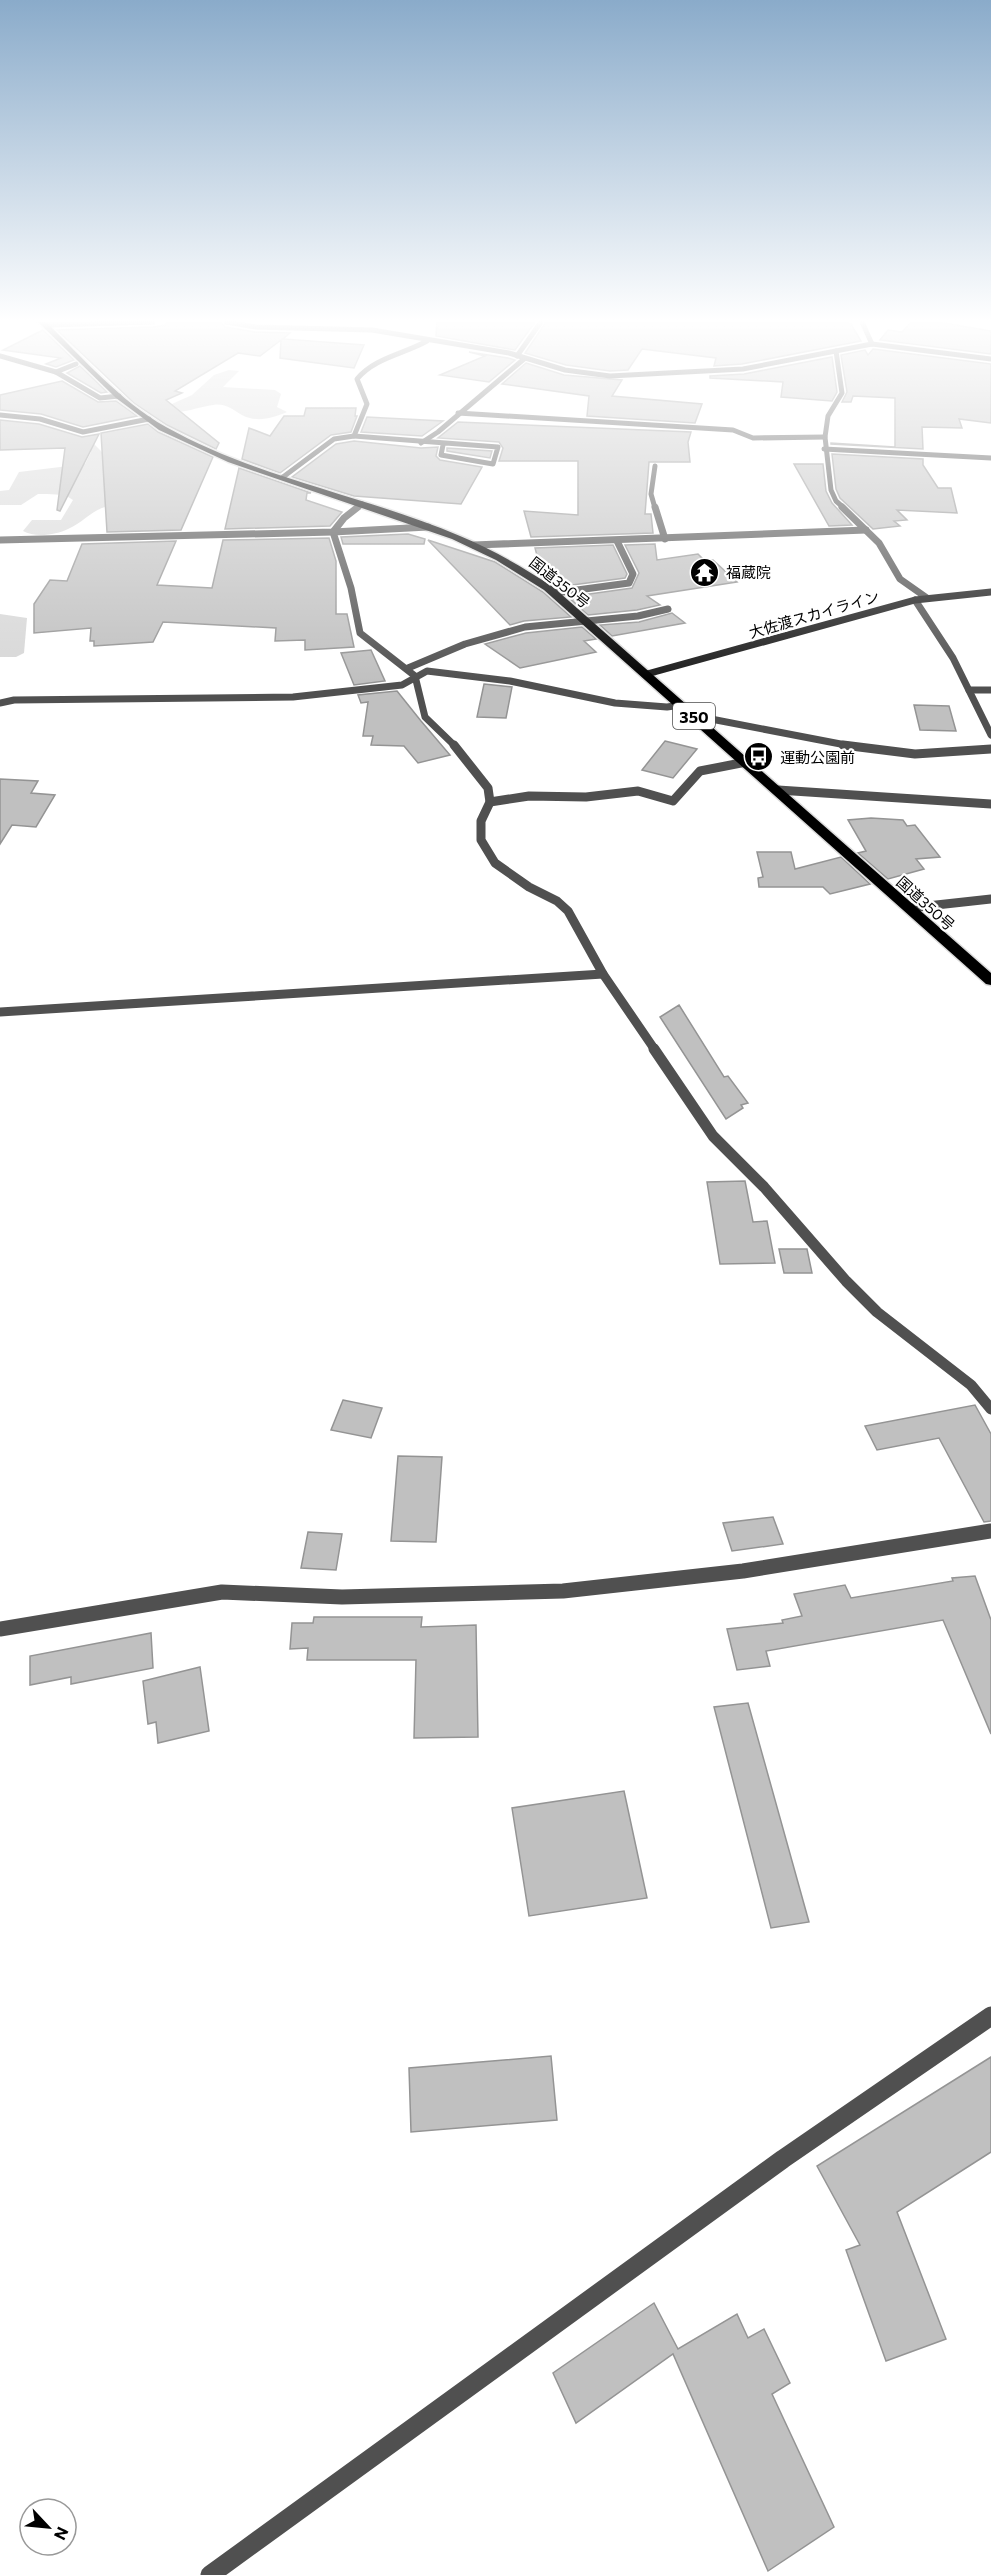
<svg xmlns="http://www.w3.org/2000/svg" width="991" height="2575" font-family="Commissioner,'Noto Sans JP',sans-serif">
	<style>
		.green { fill: #d7d7d7 }
		.building { fill: #c0c0c0; stroke: #949494; stroke-width: 1.5 }
		.lines { fill: none; stroke-linecap: round; stroke-linejoin: round }
		.highway-casing { stroke: #dbdbdb; stroke-width: 3 }
		.lane { stroke: #505050; stroke-width: 9 }
		.street-far5 { stroke: #505050; stroke-width: 5 }
		.street-far4 { stroke: #505050; stroke-width: 7 }
		.street-far3 { stroke: #505050; stroke-width: 9 }
		.street-far2 { stroke: #505050; stroke-width: 11 }
		.street-far1 { stroke: #505050; stroke-width: 15 }
		.street { stroke: #505050; stroke-width: 19 }
		.secondary { stroke: #1d1d1d; stroke-width: 7 }
		.highway { fill: #000; fill-rule: evenodd }
		.labels { text-anchor: middle; dominant-baseline: central; stroke-width: 4.5; stroke-linejoin: round; paint-order: stroke }
		.far-poi-label { font-size: 15px; fill: #000; stroke: #fff; text-anchor: start }
		.far-street-label { font-size: 15px; fill: #000; stroke: #fff }
		.shield { fill: #fff; stroke: #4c4c4c; stroke-width: 1.5 }
		.shield-label { font-size: 16px; font-weight: bold; fill: #000 }
	</style>
	<rect width="100%" height="100%" fill="#fff"/>
	<g class="green">
		<path d="M229 370 239 371 223 387 275 390 281 394 277 407 287 412C272 418 257 423 242 415 231 409 226 403 213 405 195 407 180 417 163 408L192 395 214 375Z"/>
		<path d="M93 443 106 456 114 505C92 508 86 521 68 529 56 535 35 538 23 531L32 520H61L73 500 65 495 47 494H38L21 505H0V491L9 490 19 472 85 464 91 452 87 445Z"/>
		<polygon points="0,614 27,618 24,653 16,657 0,657"/>
	</g>
	<g class="building">
		<polygon points="166,322 221,322 225,327 255,332 290,333 283,339 364,345 354,368 280,358 281,340 260,356 238,353 175,391 182,393 166,400 219,443 216,449 167,425 134,403 57,330 153,327 166,325"/>
		<polygon points="437,322 535,322 515,350 436,336"/>
		<polygon points="546,322 846,322 851,324 861,341 742,364 714,366 716,358 642,349 628,370 610,371 566,365 525,353"/>
		<polygon points="911,322 938,322 991,331 991,354 880,340 888,330 902,332"/>
		<polygon points="43,330 74,360 56,367 46,364 61,358 3,350"/>
		<polygon points="873,349 991,364 991,423 959,419 962,428 922,427 923,449 831,444 831,443 895,447 895,398 853,396 851,402 842,402 847,392 841,355 865,350 868,355"/>
		<polygon points="469,352 508,358 515,360 489,382 440,375 485,356"/>
		<polygon points="832,357 837,392 832,401 781,397 783,382 710,378 710,376 744,374"/>
		<polygon points="526,363 564,375 622,380 612,396 702,404 695,423 587,416 589,396 502,384"/>
		<polygon points="80,366 107,392 101,393 67,373"/>
		<polygon points="62,381 98,402 116,401 137,416 83,427 41,414 0,410 0,395"/>
		<polygon points="306,408 356,408 355,416 357,416 351,432 331,435 280,473 242,459 249,428 270,436 284,416 304,416"/>
		<polygon points="367,417 385,418 443,421 422,436 361,432"/>
		<polygon points="0,420 39,424 82,437 99,434 60,511 57,510 65,448 0,450"/>
		<polygon points="458,422 691,432 688,442 690,462 649,462 645,514 651,514 653,533 531,537 524,511 578,515 578,461 499,461 503,448 499,442 438,438"/>
		<polygon points="148,424 158,432 213,457 181,530 107,532 101,433"/>
		<polygon points="354,441 421,448 438,447 436,456 440,460 482,467 461,504 354,496 292,477 336,444"/>
		<polygon points="447,448 492,451 490,458 447,451"/>
		<polygon points="832,454 923,459 923,465 938,488 951,488 957,513 897,510 907,520 894,521 900,526 873,529 840,498 836,489"/>
		<polygon points="794,464 823,464 826,491 832,503 852,525 829,526"/>
		<polygon points="239,468 311,493 307,493 306,500 342,512 330,526 225,529"/>
		<polygon points="408,534 425,539 424,544 343,544 341,537"/>
		<polygon points="329,538 336,561 336,614 347,614 354,647 305,650 305,640 275,641 276,628 163,622 153,642 94,646 94,641 90,641 91,628 34,633 34,604 50,580 67,581 82,544 176,541 157,585 212,588 223,540"/>
		<polygon points="428,540 495,562 543,592 571,617 524,621 510,625"/>
		<polygon points="655,544 657,560 698,554 705,561 713,560 737,582 647,596 660,605 637,610 588,615 568,597 632,588 639,573 625,545"/>
		<polygon points="613,545 627,574 625,578 557,587 543,578 535,548"/>
		<polygon points="672,613 685,623 612,636 600,625 639,622"/>
		<polygon points="582,627 596,639 584,641 596,652 520,668 485,644 526,633"/>
		<polygon points="371,650 385,681 354,685 341,653"/>
		<polygon points="484,684 512,687 506,718 477,717"/>
		<polygon points="397,691 421,721 450,755 418,763 404,746 371,745 373,736 363,736 368,702 361,703 358,695"/>
		<polygon points="914,705 949,706 956,731 920,730"/>
		<polygon points="665,741 697,749 673,778 642,770"/>
		<polygon points="0,779 38,781 31,793 55,795 36,827 12,825 0,844"/>
		<polygon points="871,818 903,820 907,826 915,825 940,857 916,859 924,869 888,879 858,853 866,851 848,820"/>
		<polygon points="757,852 791,852 795,869 841,857 870,884 830,894 823,887 759,887 758,878 763,877"/>
		<polygon points="679,1005 724,1077 728,1076 748,1103 741,1105 743,1108 726,1119 660,1017"/>
		<polygon points="745,1181 753,1222 767,1221 775,1263 720,1264 707,1182"/>
		<polygon points="779,1249 807,1249 812,1273 784,1273"/>
		<polygon points="343,1400 382,1408 371,1438 331,1430"/>
		<polygon points="975,1405 991,1434 991,1521 984,1522 939,1438 877,1450 865,1426"/>
		<polygon points="398,1456 442,1457 436,1542 391,1541"/>
		<polygon points="773,1517 783,1544 732,1551 723,1523"/>
		<polygon points="308,1532 342,1534 336,1570 301,1568"/>
		<polygon points="975,1576 991,1620 991,1734 943,1620 766,1651 770,1666 737,1670 727,1629 783,1623 782,1620 802,1616 794,1594 845,1585 851,1598 953,1581 952,1578"/>
		<polygon points="314,1617 422,1617 421,1627 476,1625 478,1737 414,1738 416,1660 307,1660 308,1648 290,1649 292,1623 313,1623"/>
		<polygon points="151,1633 153,1668 71,1684 71,1677 30,1685 30,1656"/>
		<polygon points="200,1667 209,1731 158,1743 156,1722 148,1724 143,1681"/>
		<polygon points="748,1703 809,1922 771,1928 714,1707"/>
		<polygon points="624,1791 647,1898 529,1916 512,1808"/>
		<polygon points="551,2056 557,2120 411,2132 409,2068"/>
		<polygon points="991,2057 991,2152 897,2212 946,2339 886,2361 846,2250 860,2245 817,2166"/>
		<polygon points="654,2303 678,2349 737,2314 748,2338 764,2329 790,2383 772,2394 834,2527 768,2571 673,2354 576,2423 553,2373"/>
	</g>
	<g class="lines">
		<defs>
			<path id="highway" d="M38 322H46C83 358 120 401 166 427 257 478 364 495 460 536 492 549 522 567 552 586L991 973V985L986 984 544 590 496 560 452 539 228 462 159 430 116 398Z"/>
		</defs>
		<use href="#highway" class="highway-casing"/>
		<polyline class="lane" points="778,790 991,804"/>
		<g class="street-far5">
			<polyline points="226,322 256,327 372,330 509,353 565,370 610,376 743,369 872,344 991,359"/>
			<polyline points="862,322 872,344"/>
			<polyline points="47,325 153,322"/>
			<polyline points="836,351 842,393 828,416 825,437 831,490 836,501 844,508"/>
			<polyline points="0,356 56,372 100,398 119,396"/>
			<polyline points="517,356 541,322"/>
			<polyline points="56,372 76,364"/>
			<polyline points="458,413 733,430 753,438 825,437"/>
			<polyline points="0,415 40,419 83,432 149,419"/>
			<polyline points="354,436 498,447 493,464 441,455 443,445"/>
			<polyline points="421,443 438,432 524,359"/>
			<polyline points="824,449 991,458"/>
			<polyline points="655,466 651,494 655,508"/>
			<path d="M283 477 334 439 354 436 367 404 357 379C374 358 404 354 427 341"/>
			<polyline points="356,508 362,504"/>
		</g>
		<g class="street-far4">
			<polyline points="655,507 665,539"/>
			<polyline points="842,507 879,543 900,579 927,598"/>
			<polyline points="333,532 351,588 360,633 415,676 425,717 455,746"/>
			<polyline points="333,532 344,518 358,507"/>
			<polyline points="0,540 333,532 428,527"/>
			<polyline points="474,545 866,530"/>
			<polyline points="555,593 629,583 633,574 617,541"/>
			<polyline points="915,600 953,658 991,735"/>
			<polyline points="408,668 465,644 525,627 638,616 668,609"/>
			<polyline points="969,690 991,690"/>
			<polyline points="0,703 14,700 293,697 402,685 427,671 510,681 615,703 667,707 681,705"/>
			<polyline points="699,720 711,719 851,746"/>
		</g>
		<g class="street-far3">
			<polyline points="454,745 488,788 490,802 481,821 481,840 495,863 529,887 557,901 568,911 603,974 655,1050"/>
			<polyline points="843,745 915,754 991,749"/>
			<polyline points="490,802 529,796 586,797 638,791 673,801 700,771 746,762"/>
			<polyline points="909,908 991,899"/>
			<polyline points="0,1012 603,974"/>
		</g>
		<polyline class="street-far2" points="654,1049 713,1136 764,1187 846,1281 877,1312 971,1385 991,1409"/>
		<polyline class="street-far1" points="0,1629 222,1592 342,1597 563,1591 743,1571 991,1531"/>
		<polyline class="street" points="210,2575 783,2159 991,2016"/>
		<polyline class="secondary" points="647,674 915,600 991,592"/>
		<use href="#highway" class="highway"/>
	</g>
	<linearGradient id="sky" x2="0" y2="1"><stop stop-color="#8aabca"/><stop offset="0.47" stop-color="#fff"/><stop offset="1" stop-color="#fff" stop-opacity="0"/></linearGradient>
	<rect width="991" height="682" fill="url(#sky)"/>
	<defs>
		<symbol id="temple-disc" viewBox="-11 -11 22 22"><circle r="9.5" fill="#000" stroke="#fff"/><path d="M0-6L5-2H3V0L6.5 2.5H4V6H1.5V3h-3V6H-4V2.5H-6.5L-3 0V-2H-5Z" fill="#fff"/></symbol>
		<symbol id="bus-disc" viewBox="-11 -11 22 22"><circle r="9.5" fill="#000" stroke="#fff"/><path d="M-5-6H5V4H4V6H2V4H-2V6H-4V4H-5ZM-3.5-4V0h7V-4ZM-3.5 1.2v1.5H-2V1.2ZM2 1.2v1.5H3.5V1.2Z" fill="#fff"/></symbol>
	</defs>
	<g fill-rule="evenodd">
		<use href="#temple-disc" x="688" y="556" width="33" height="33"/>
		<use href="#bus-disc" x="742" y="740" width="33" height="33"/>
	</g>
	<g class="labels">
		<g class="far-poi-label">
			<text x="726" y="572">福蔵院</text>
			<text x="780" y="757">運動公園前</text>
		</g>
		<g class="far-street-label">
			<text transform="translate(560 582) rotate(38)">国道350号</text>
			<text transform="translate(814 614) rotate(-16)">大佐渡スカイライン</text>
			<text transform="translate(926 903) rotate(42)">国道350号</text>
		</g>
		<rect class="shield" x="673" y="703" width="42" height="26" rx="4.5"/>
		<g class="shield-label">
			<text x="694" y="716">350</text>
		</g>
	</g>
	<g transform="translate(48 2527) rotate(116)"><circle r="28" fill="#ffffff" stroke="#999999" stroke-width="1.5"/>
	<path d="M0-4.5L10 22L0 15L-10 22Z" fill="#000000"/>
	<text y="-9" font-size="16" font-weight="bold" text-anchor="middle" fill="#000000">N</text>
	</g>
</svg>
